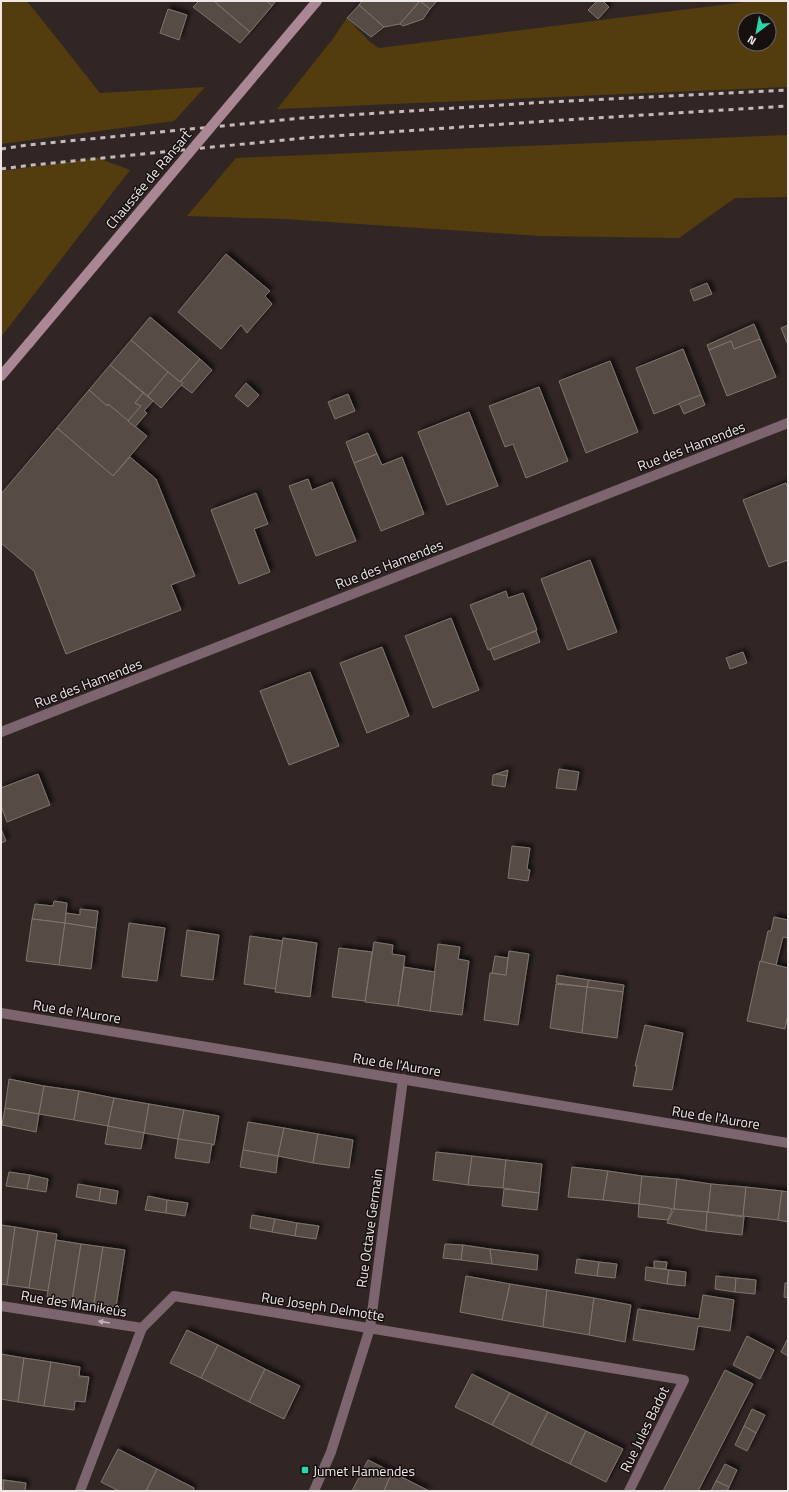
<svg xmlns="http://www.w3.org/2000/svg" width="789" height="1492" font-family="'Titillium Web',sans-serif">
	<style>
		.green { fill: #533d0e; fill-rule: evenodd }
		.building { fill: #564b44; stroke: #81756e; filter: url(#shadow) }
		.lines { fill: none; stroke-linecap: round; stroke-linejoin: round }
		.minor { stroke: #7c656e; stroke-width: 10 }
		.secondary { stroke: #aa8795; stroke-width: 10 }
		.rail { stroke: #c3bab9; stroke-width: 3; stroke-dasharray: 5 5; stroke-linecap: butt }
		.secondary-bridge { stroke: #aa8795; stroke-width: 10 }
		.oneway { fill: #c1b3b6 }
		.poi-dot { fill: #2fd4aa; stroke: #161010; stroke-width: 1.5 }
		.labels { text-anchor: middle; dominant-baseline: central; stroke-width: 3; stroke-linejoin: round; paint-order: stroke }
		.street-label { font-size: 14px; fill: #efe7e6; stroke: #161010 }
		.poi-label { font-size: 14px; fill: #efe7e6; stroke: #161010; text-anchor: start }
	</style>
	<defs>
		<filter id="shadow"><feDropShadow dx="3.5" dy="-3.5" stdDeviation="2" flood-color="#0009"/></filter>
	</defs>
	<rect width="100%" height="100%" fill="#322625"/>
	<g class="green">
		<polygon points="1,1 27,1 100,93 205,87 174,121 1,144"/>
		<path d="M753 1H788V87L277 109 332 40 347 18 370 42 379 48ZM745 20H769V44H745Z"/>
		<polygon points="788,135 788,197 735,198 679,238 541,236 284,219 187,216 236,158"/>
		<polygon points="98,158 130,170 1,337 1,171"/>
	</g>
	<g class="building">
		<polygon points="199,1 214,1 250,32 240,43 193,7"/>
		<polygon points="214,1 267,1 272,6 250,32"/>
		<polygon points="267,1 276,1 272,6"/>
		<polygon points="362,1 420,1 400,24 384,27 359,5"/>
		<polygon points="420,1 437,1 430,9"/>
		<polygon points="420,1 430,9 423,19 403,26 400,24"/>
		<polygon points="597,1 603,1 609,7 598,19 588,10"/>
		<polygon points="359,5 384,27 371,37 347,18"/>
		<polygon points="168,9 187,15 179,40 160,33"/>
		<polygon points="226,254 270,291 265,296 272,304 247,333 241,325 221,349 178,312"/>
		<polygon points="707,283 712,294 694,301 690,290"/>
		<polygon points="150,317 200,359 180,382 131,340"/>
		<polygon points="754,324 760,339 734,349 731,341 709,350 707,345"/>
		<polygon points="788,325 788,345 781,328"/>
		<polygon points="760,339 776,377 727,396 709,350 731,341 734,349"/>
		<polygon points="131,340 168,372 148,396 110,365"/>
		<polygon points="683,349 701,395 654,414 636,368"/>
		<polygon points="200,359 212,370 192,393 181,385 183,383 181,381"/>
		<polygon points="610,361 638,432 586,453 559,381"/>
		<polygon points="110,365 143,393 135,403 141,406 128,421 108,404 107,406 89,390"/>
		<polygon points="168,372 180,382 181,381 183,383 161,408 148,396"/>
		<polygon points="246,383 259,395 248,407 235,396"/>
		<polygon points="539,387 568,461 526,478 513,444 505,447 489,406"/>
		<polygon points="89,390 107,406 108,404 147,436 113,476 57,428"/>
		<polygon points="143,393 153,401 144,411 147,413 135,427 128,421 141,406 135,403"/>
		<polygon points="348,394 355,411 335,419 328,402"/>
		<polygon points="701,395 705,405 684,414 679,403"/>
		<polygon points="469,412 498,486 447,505 418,432"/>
		<polygon points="57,428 113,476 130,457 156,479 195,576 171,585 181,610 66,654 34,571 1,543 1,494"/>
		<polygon points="368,433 377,454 354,463 346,442"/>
		<polygon points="377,454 382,465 402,457 424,514 381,531 354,463"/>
		<polygon points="308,479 312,490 332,482 356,541 316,556 289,486"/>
		<polygon points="786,483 788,489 788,560 769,567 743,500"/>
		<polygon points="256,493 268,524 254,529 270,572 239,584 211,510"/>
		<polygon points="590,560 617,632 568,650 541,579"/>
		<polygon points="506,591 508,598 523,593 537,630 488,650 470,605"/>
		<polygon points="451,618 479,690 433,708 405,636"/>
		<polygon points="536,631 540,642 494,660 490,649"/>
		<polygon points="382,647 409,716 367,733 340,663"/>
		<polygon points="743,652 747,663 730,669 726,658"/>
		<polygon points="310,672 339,746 289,765 260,691"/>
		<polygon points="559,769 579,772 576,790 556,788"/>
		<polygon points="508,770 507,776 496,774"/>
		<polygon points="38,774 50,805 7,822 1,806 1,788"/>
		<polygon points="496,774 507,776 505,787 492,785 493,775"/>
		<polygon points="1,829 6,841 1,843"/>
		<polygon points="512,846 530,848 527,869 530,870 528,881 508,878"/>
		<polygon points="54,901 67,903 65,923 32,919 35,904 53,906"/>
		<polygon points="80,909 98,911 96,928 65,923 66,913 80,915"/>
		<polygon points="774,917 788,920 788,938 783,937 776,965 761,962 768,931 771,931"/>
		<polygon points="32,919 65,923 59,965 26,961"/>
		<polygon points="65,923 96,928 91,969 59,965"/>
		<polygon points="129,923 165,928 157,981 122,977"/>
		<polygon points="187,930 219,935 213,980 181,976"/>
		<polygon points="250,936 283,941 276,989 244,984"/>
		<polygon points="283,938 317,943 310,997 275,992"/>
		<polygon points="374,942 393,945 392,954 405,956 398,1006 365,1002"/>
		<polygon points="438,944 460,947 458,959 469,961 462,1015 430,1011"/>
		<polygon points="339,948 372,952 365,1001 332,997"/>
		<polygon points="509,951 529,954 518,1025 484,1020 490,973 506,975"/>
		<polygon points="495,956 508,958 506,975 492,973"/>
		<polygon points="760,961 788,968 788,1014 785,1029 747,1021"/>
		<polygon points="404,967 435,972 430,1011 398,1006"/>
		<polygon points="557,975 589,980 587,987 556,983"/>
		<polygon points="589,980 624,985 623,992 587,987"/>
		<polygon points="556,984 587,987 582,1033 550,1028"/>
		<polygon points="587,987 623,992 617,1038 582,1033"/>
		<polygon points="645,1025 683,1033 672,1090 633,1086 637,1066 635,1066"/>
		<polygon points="9,1079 44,1086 39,1114 5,1108"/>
		<polygon points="44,1086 79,1091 74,1120 39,1114"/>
		<polygon points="79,1091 114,1098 108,1126 74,1120"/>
		<polygon points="114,1098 149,1104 144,1133 108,1126"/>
		<polygon points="149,1104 184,1110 178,1139 144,1133"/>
		<polygon points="5,1108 39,1114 36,1132 2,1125"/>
		<polygon points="184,1110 219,1116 214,1145 178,1139"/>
		<polygon points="248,1122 284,1128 278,1156 243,1150"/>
		<polygon points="108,1126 144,1133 141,1149 105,1144"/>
		<polygon points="284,1128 318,1134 313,1163 278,1156"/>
		<polygon points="318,1134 353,1140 349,1168 313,1163"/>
		<polygon points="178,1139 212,1144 209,1163 175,1158"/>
		<polygon points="243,1150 278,1156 276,1173 240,1167"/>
		<polygon points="436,1152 472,1156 468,1185 433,1180"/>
		<polygon points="472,1156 506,1160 503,1188 468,1185"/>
		<polygon points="506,1160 542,1164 539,1193 503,1188"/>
		<polygon points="572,1167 608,1171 603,1200 568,1197"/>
		<polygon points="608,1171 642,1176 639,1204 603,1200"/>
		<polygon points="9,1172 30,1175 27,1189 6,1186"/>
		<polygon points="30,1175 48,1179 46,1192 27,1189"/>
		<polygon points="642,1176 677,1179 674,1209 639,1204"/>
		<polygon points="677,1179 711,1184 708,1212 674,1209"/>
		<polygon points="78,1184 101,1188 99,1201 76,1197"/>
		<polygon points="711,1184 746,1187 743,1216 708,1212"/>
		<polygon points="746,1187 782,1191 778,1220 743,1216"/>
		<polygon points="101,1188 118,1191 116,1204 99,1201"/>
		<polygon points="504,1189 539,1193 537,1210 502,1206"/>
		<polygon points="782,1191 788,1192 788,1222 778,1220"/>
		<polygon points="148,1196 167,1200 166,1213 145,1210"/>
		<polygon points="167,1200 188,1203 185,1216 166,1213"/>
		<polygon points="639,1204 669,1208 672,1209 668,1220 638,1217"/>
		<polygon points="674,1209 707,1212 706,1231 667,1223"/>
		<polygon points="707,1212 744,1217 742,1235 706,1231"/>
		<polygon points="252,1215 275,1219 272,1232 250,1228"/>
		<polygon points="275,1219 297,1223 295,1236 272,1232"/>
		<polygon points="297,1223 319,1226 316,1239 295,1236"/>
		<polygon points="1,1225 15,1227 7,1285 1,1284"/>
		<polygon points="15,1227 38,1231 29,1288 7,1285"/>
		<polygon points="38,1231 57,1234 48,1291 29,1288"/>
		<polygon points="56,1240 81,1244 72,1301 47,1297"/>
		<polygon points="81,1244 103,1247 94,1304 72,1301"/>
		<polygon points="445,1244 463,1245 461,1260 443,1258"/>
		<polygon points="463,1245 490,1249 492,1264 461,1260"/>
		<polygon points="103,1247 125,1250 116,1307 94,1304"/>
		<polygon points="490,1249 538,1255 537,1270 492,1264"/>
		<polygon points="577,1259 599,1262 597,1276 575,1273"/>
		<polygon points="654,1261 667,1262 666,1269 654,1268"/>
		<polygon points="599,1262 617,1264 615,1278 597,1276"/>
		<polygon points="646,1267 669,1270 667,1284 645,1280"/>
		<polygon points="669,1270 686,1272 685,1286 667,1284"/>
		<polygon points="466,1276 510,1284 502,1320 460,1312"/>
		<polygon points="716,1276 736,1278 735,1292 715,1289"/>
		<polygon points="736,1278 756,1280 755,1294 735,1292"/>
		<polygon points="785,1283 788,1283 788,1298 784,1297"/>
		<polygon points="510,1284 547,1290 543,1327 502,1320"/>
		<polygon points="547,1290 594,1298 589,1335 543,1327"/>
		<polygon points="703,1295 734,1300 730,1331 698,1326 694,1350 633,1340 638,1309 699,1319"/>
		<polygon points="594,1298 631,1305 625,1342 589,1335"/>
		<polygon points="187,1330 218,1345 201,1378 170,1363"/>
		<polygon points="747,1336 774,1350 760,1379 733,1365"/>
		<polygon points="788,1338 788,1356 781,1352"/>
		<polygon points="218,1345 265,1369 249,1402 201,1378"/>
		<polygon points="1,1354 24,1358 18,1402 1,1399"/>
		<polygon points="24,1358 51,1362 44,1406 18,1402"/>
		<polygon points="51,1362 80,1367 79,1376 89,1377 85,1402 75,1401 74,1410 44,1406"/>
		<polygon points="265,1369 300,1386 284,1419 249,1402"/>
		<polygon points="725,1370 753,1384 698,1491 663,1491"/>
		<polygon points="472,1374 510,1393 492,1425 455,1407"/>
		<polygon points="510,1393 548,1412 531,1445 492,1425"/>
		<polygon points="752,1409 765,1415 756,1433 744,1426"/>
		<polygon points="548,1412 586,1431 570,1464 531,1445"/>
		<polygon points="744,1426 756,1433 747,1451 735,1445"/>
		<polygon points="586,1431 623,1449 606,1482 570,1464"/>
		<polygon points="118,1449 157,1469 146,1491 119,1491 101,1482"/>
		<polygon points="368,1460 392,1472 384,1491 352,1491"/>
		<polygon points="725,1464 737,1470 729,1487 716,1481"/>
		<polygon points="157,1469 194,1488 193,1491 146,1491"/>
		<polygon points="392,1472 429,1491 384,1491"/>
		<polygon points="1,1480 4,1480 3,1491 1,1491"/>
		<polygon points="4,1480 26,1483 25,1491 3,1491"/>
		<polygon points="716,1481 729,1487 727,1491 711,1491"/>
	</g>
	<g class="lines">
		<g class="minor">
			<polyline points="1,732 788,423"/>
			<polyline points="1,1013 788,1143"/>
			<polyline points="1,1306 142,1328"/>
			<polyline points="80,1491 142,1328 174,1296 684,1380 629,1491"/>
			<polyline points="314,1491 331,1452 370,1328 403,1079"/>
		</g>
		<polyline class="secondary" points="1,376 29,343"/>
		<g class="rail">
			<polyline points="1,149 28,145 303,118 547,102 788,90"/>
			<polyline points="1,169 32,165 304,138 548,121 788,106"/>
		</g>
		<polyline class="secondary-bridge" points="29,343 317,1"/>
	</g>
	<defs><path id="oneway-solid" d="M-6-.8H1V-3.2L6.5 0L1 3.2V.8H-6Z"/></defs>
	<use class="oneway" href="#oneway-solid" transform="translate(104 1322) rotate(-171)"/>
	<rect class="poi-dot" x="301" y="1466" width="8" height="8" rx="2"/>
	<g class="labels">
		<g class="street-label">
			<text transform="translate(148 179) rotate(-50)">Chaussée de Ransart</text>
			<text transform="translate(691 446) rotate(-21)">Rue des Hamendes</text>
			<text transform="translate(389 564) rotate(-21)">Rue des Hamendes</text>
			<text transform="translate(88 683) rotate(-21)">Rue des Hamendes</text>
			<text transform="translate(77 1011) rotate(9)">Rue de l'Aurore</text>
			<text transform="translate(397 1064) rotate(9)">Rue de l'Aurore</text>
			<text transform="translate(716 1117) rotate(9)">Rue de l'Aurore</text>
			<text transform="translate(369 1228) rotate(-82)">Rue Octave Germain</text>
			<text transform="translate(74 1303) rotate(9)">Rue des Manikeûs</text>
			<text transform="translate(323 1306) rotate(9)">Rue Joseph Delmotte</text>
			<text transform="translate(644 1429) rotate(-64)">Rue Jules Badot</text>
		</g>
		<g class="poi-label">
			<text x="313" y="1470">Jumet Hamendes</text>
		</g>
	</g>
	<rect width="789" height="1492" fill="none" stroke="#efe7e6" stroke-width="4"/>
	<g transform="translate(757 32) rotate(212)"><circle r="19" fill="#161010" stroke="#6d6666"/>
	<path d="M0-3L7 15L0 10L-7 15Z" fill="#2fd4aa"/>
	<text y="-6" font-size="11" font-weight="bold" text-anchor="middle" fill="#efe7e6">N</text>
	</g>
</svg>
